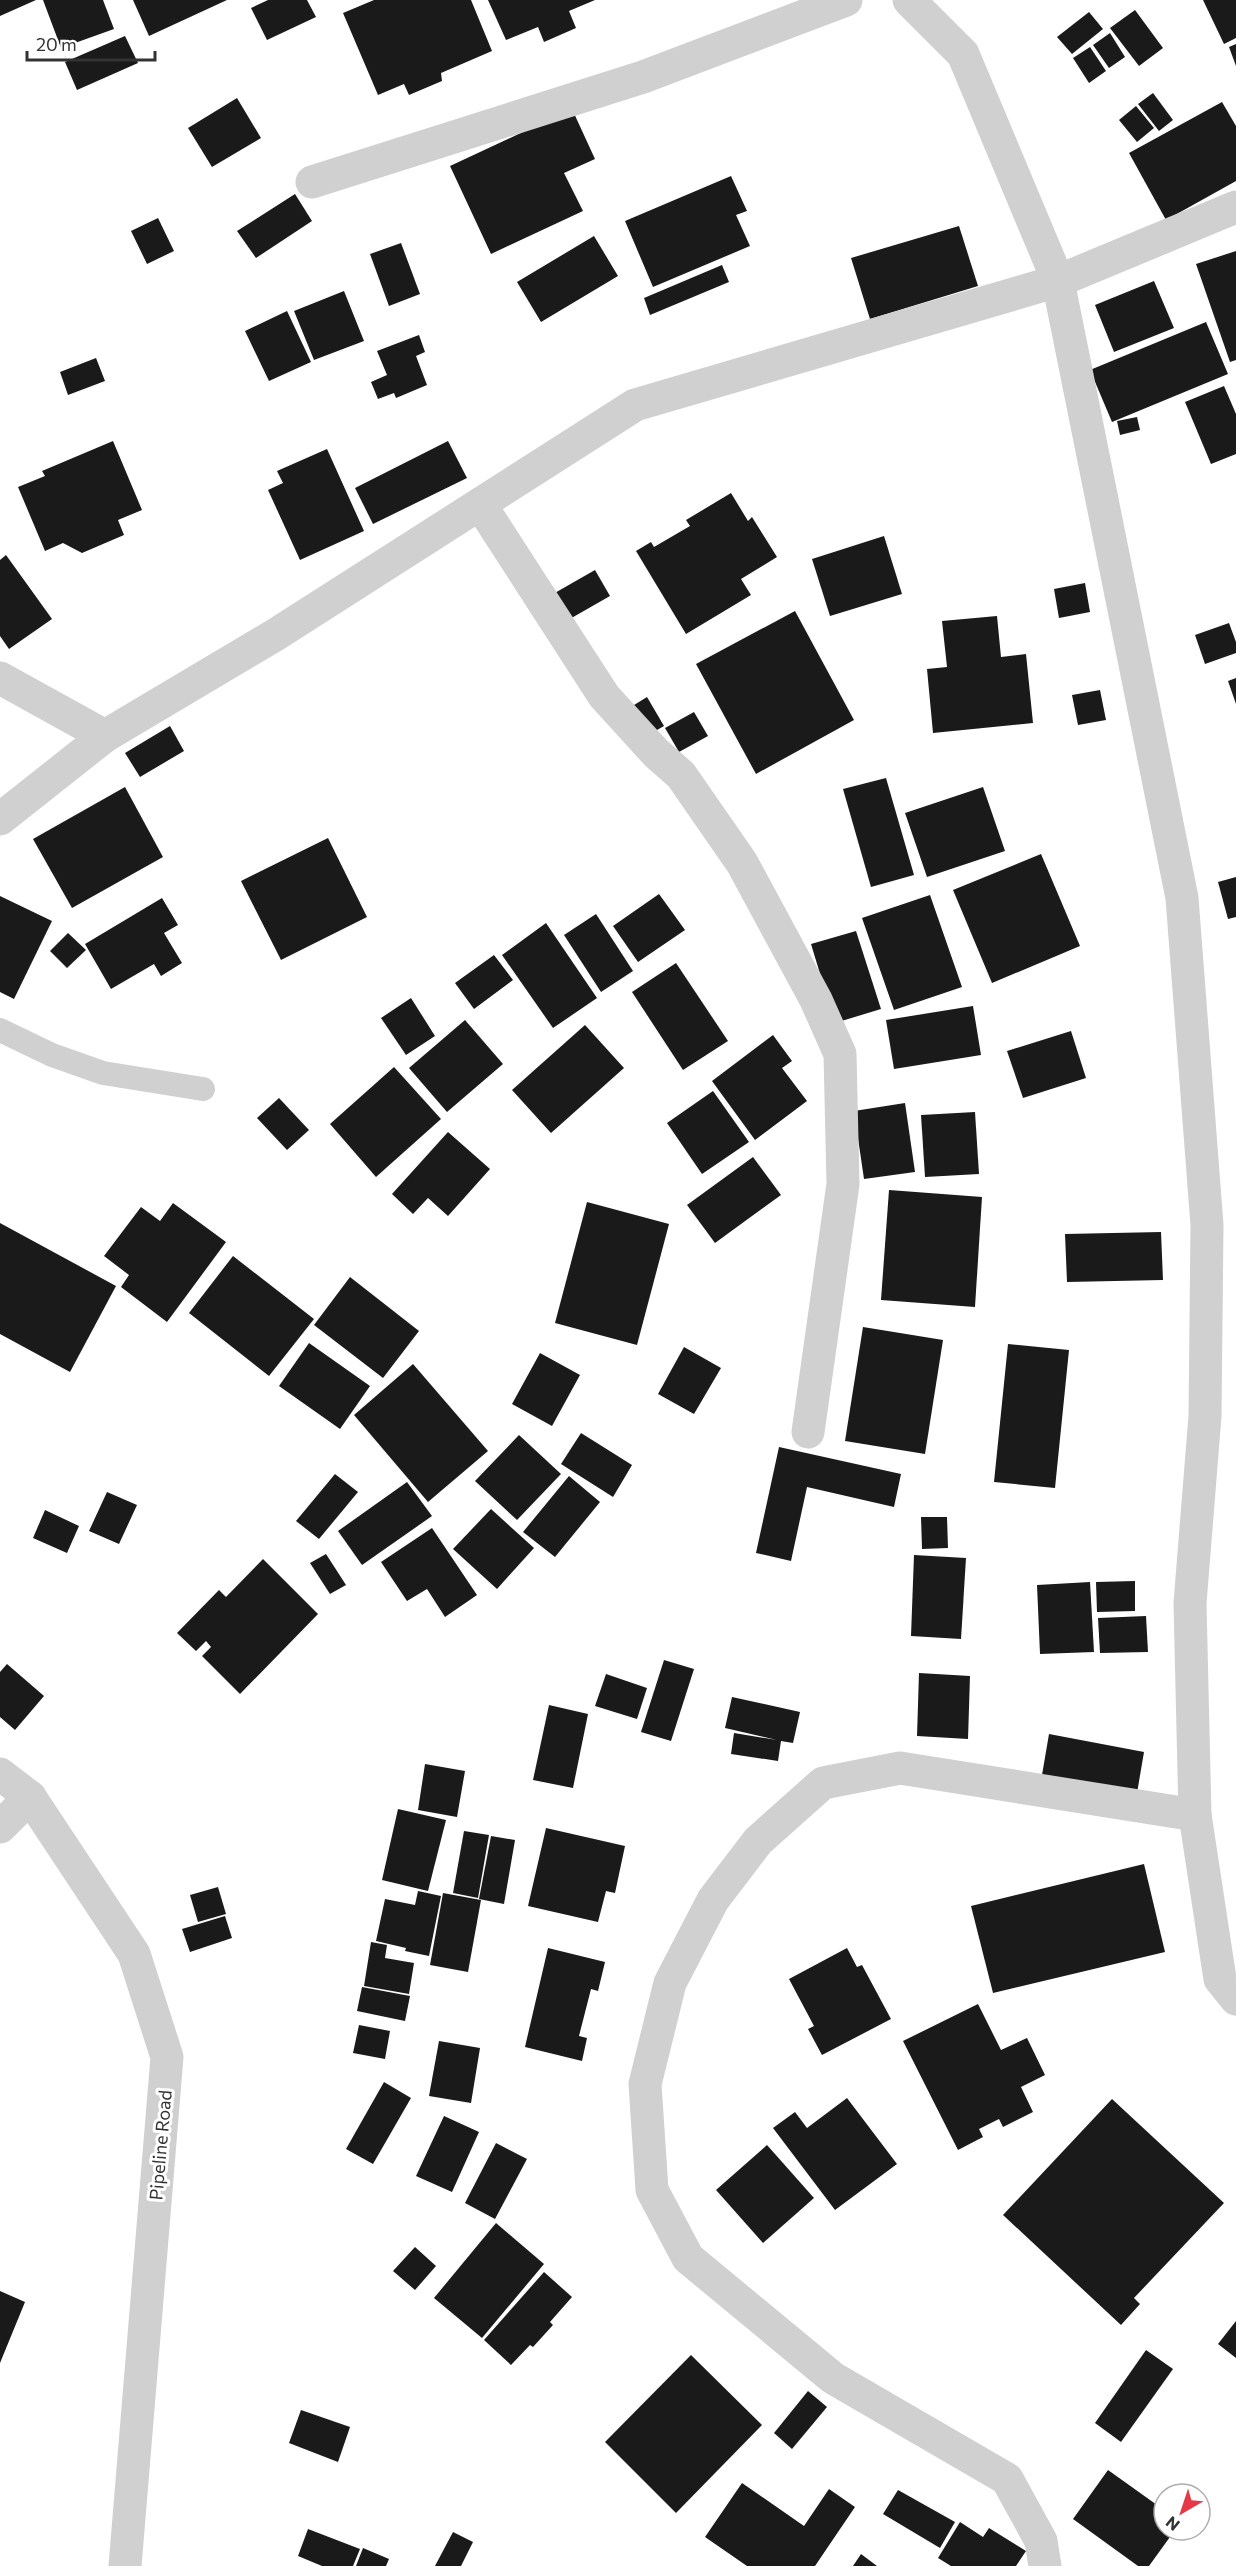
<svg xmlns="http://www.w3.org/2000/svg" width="1236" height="2566" font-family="Commissioner,sans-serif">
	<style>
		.building { fill: #1a1a1a }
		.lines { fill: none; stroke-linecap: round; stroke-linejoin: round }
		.service { stroke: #d0d0d0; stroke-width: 24 }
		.minor { stroke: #d0d0d0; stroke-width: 33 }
		.tertiary { stroke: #d0d0d0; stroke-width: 33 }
		.labels { text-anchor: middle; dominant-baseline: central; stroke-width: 6; stroke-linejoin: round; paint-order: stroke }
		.street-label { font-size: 18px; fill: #333; stroke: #fff }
	</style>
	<rect width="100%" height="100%" fill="#fff"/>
	<g class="building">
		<polygon points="0,0 36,0 0,16"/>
		<polygon points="43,0 103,0 114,29 61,48"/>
		<polygon points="133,0 227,0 149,36"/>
		<polygon points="268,0 307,0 316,17 267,40 251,8"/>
		<polygon points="374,0 471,0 492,51 441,73 442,81 409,95 404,84 378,95 343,13"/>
		<polygon points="488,0 595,0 569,11 576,28 544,42 538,27 506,40"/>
		<polygon points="1203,0 1236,0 1236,38 1224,44"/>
		<polygon points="1135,10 1163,48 1139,66 1110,28"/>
		<polygon points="1089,12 1103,29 1072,54 1057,37"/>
		<polygon points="1110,33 1125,57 1109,68 1093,45"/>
		<polygon points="125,36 138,63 77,90 65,62"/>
		<polygon points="1236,44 1236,66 1229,47"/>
		<polygon points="1090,47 1106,71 1089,83 1073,58"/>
		<polygon points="1153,93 1173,120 1159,131 1138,104"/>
		<polygon points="237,98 261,138 212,167 188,128"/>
		<polygon points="1222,102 1236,126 1236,181 1166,220 1129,153"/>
		<polygon points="1136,106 1154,128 1137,142 1119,120"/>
		<polygon points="572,109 595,159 564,173 583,211 491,254 450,166"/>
		<polygon points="731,176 747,211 736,215 750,246 653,287 625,221"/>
		<polygon points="295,194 312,221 256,258 237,231"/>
		<polygon points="158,218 174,251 147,264 131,231"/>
		<polygon points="959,226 978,286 870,319 851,258"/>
		<polygon points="594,236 618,276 541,322 517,282"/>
		<polygon points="401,243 420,294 389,306 370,254"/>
		<polygon points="1236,251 1236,360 1230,362 1196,264"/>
		<polygon points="722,265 729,282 650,315 644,298"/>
		<polygon points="1154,281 1174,328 1114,352 1095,305"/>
		<polygon points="344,291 364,341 314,360 294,311"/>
		<polygon points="287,311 311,362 269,381 245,331"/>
		<polygon points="1206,322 1228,374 1112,422 1090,370"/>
		<polygon points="419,335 425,352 416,356 427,385 396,398 394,393 378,399 371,382 387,375 377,351"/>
		<polygon points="96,358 105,381 68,395 60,372"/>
		<polygon points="1224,386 1236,414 1236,454 1211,464 1185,402"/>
		<polygon points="1137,417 1140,430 1120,435 1117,421"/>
		<polygon points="113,441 142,510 118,520 124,535 82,553 63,543 45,551 18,487 45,476 42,471"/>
		<polygon points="448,441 467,478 373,524 355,488"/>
		<polygon points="327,449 364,531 300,560 268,490 283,483 277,471"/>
		<polygon points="731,493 748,521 752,517 777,557 741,579 751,595 686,634 636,551 651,542 654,547 690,526 686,520"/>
		<polygon points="884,536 902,594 830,616 812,559"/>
		<polygon points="6,555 52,619 9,649 0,636 0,560"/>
		<polygon points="595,570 610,596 568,620 553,594"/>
		<polygon points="1085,583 1090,612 1059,618 1054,589"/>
		<polygon points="795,611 854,720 756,774 696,664"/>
		<polygon points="997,616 1001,657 1026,654 1033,723 933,733 927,669 947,667 942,621"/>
		<polygon points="1229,623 1236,642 1236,653 1205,664 1195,635"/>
		<polygon points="1236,678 1236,704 1228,681"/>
		<polygon points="1100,690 1106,720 1078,725 1072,695"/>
		<polygon points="647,697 664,726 643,738 626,710"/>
		<polygon points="694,712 708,736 679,752 665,728"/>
		<polygon points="170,726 184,751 140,777 125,753"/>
		<polygon points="886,778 914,875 871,887 843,789"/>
		<polygon points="125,787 163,857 72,908 33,839"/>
		<polygon points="983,787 1005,851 927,877 905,813"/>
		<polygon points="328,838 367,917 281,960 241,881"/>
		<polygon points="1041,854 1080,946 992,983 953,890"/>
		<polygon points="1236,877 1236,917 1228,919 1218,882"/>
		<polygon points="659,894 685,930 638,962 613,926"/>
		<polygon points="930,895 962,987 894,1010 862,918"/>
		<polygon points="0,896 52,921 14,999 0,992"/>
		<polygon points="162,898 178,925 164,933 182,963 161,976 154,964 111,989 85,944"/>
		<polygon points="596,914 633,971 601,992 564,935"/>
		<polygon points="546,923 597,998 553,1028 502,955"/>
		<polygon points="856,931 881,1009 835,1023 811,944"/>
		<polygon points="68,933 86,950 67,968 50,951"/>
		<polygon points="494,955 513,980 474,1009 455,983"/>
		<polygon points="676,963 728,1041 683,1070 632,992"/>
		<polygon points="411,998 435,1036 406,1055 381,1018"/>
		<polygon points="973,1006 981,1055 894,1069 886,1020"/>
		<polygon points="465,1020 503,1064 447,1112 409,1068"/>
		<polygon points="585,1025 624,1068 551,1133 512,1090"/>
		<polygon points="1071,1031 1086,1078 1023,1098 1007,1051"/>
		<polygon points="773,1035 792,1061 782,1068 807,1101 755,1140 712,1081"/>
		<polygon points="394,1067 441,1119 376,1177 330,1124"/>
		<polygon points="713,1091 749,1142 702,1174 667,1123"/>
		<polygon points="279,1098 309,1130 287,1150 257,1118"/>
		<polygon points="905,1103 915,1172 864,1179 854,1111"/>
		<polygon points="975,1112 979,1174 925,1177 921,1115"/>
		<polygon points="448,1132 490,1169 448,1216 428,1198 413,1214 392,1194"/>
		<polygon points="753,1157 781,1195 715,1243 687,1205"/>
		<polygon points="889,1190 982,1197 975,1307 881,1300"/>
		<polygon points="587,1202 669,1224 637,1345 555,1323"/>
		<polygon points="173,1203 226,1242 167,1322 121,1287 129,1275 104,1256 141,1207 160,1221"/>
		<polygon points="0,1223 116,1286 70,1372 0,1334"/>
		<polygon points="1161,1232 1163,1280 1067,1282 1065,1234"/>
		<polygon points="233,1256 314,1319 269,1376 189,1313"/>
		<polygon points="350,1277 419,1331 383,1378 314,1325"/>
		<polygon points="863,1327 943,1340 925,1454 845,1441"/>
		<polygon points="309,1343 370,1386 340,1429 279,1386"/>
		<polygon points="1008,1344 1069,1350 1055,1488 994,1482"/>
		<polygon points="684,1347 721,1368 694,1414 658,1394"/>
		<polygon points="540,1353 580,1375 552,1426 512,1404"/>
		<polygon points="413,1364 488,1451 428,1502 354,1415"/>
		<polygon points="581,1433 632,1465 613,1497 561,1464"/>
		<polygon points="519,1435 561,1474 517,1520 475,1481"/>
		<polygon points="779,1447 901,1474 894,1507 807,1487 791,1561 756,1553"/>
		<polygon points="335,1474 358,1492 319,1539 296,1521"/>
		<polygon points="569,1476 600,1502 555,1557 523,1532"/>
		<polygon points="407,1482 432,1516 362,1565 338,1531"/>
		<polygon points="107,1492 137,1505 119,1544 89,1531"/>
		<polygon points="491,1509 534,1548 497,1589 453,1549"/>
		<polygon points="45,1510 79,1526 67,1553 33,1538"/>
		<polygon points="921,1517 947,1517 948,1548 922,1549"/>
		<polygon points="432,1528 477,1595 445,1617 427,1589 407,1601 381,1562"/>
		<polygon points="326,1554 346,1585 330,1594 310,1563"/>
		<polygon points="914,1555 966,1558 961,1639 911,1636"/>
		<polygon points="263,1559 318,1614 240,1694 202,1656 211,1647 206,1641 196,1651 177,1633 219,1590 226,1597"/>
		<polygon points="1135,1581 1135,1611 1097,1612 1096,1582"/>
		<polygon points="1090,1582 1094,1652 1040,1654 1037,1585"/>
		<polygon points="1146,1616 1148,1652 1100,1653 1098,1618"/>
		<polygon points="664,1660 694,1669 671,1741 641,1732"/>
		<polygon points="7,1664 44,1696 15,1730 0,1717 0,1672"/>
		<polygon points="919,1673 970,1676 968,1739 917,1736"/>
		<polygon points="606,1674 647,1688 637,1719 595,1706"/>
		<polygon points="732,1697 800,1712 793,1743 781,1741 778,1761 731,1754 734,1733 777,1740 725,1728"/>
		<polygon points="549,1705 588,1714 573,1788 533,1780"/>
		<polygon points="1049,1734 1144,1752 1136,1799 1041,1781"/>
		<polygon points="425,1764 465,1771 457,1817 418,1810"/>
		<polygon points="398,1809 446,1820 428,1891 382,1880"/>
		<polygon points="546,1828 625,1846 615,1893 606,1891 598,1922 528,1906"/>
		<polygon points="464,1831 489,1835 478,1898 453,1893"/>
		<polygon points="491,1836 515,1840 504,1904 479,1899"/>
		<polygon points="1144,1864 1165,1952 993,1993 971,1906"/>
		<polygon points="218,1887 226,1914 198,1922 190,1895"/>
		<polygon points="418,1891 441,1896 429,1956 405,1951 406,1948 376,1941 385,1899 415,1905"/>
		<polygon points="443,1893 481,1900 468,1972 430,1965"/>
		<polygon points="225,1916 232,1938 190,1952 182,1929"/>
		<polygon points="371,1942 387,1945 385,1958 414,1963 409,1994 364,1986"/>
		<polygon points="548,1948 605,1962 598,1991 591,1989 579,2036 587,2038 582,2061 525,2047"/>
		<polygon points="847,1948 857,1967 862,1965 891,2019 822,2055 808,2029 814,2026 789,1979"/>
		<polygon points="362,1987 410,1996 405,2021 357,2011"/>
		<polygon points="978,2004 1001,2050 1027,2038 1045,2075 1021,2087 1033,2112 1003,2127 999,2119 979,2129 983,2137 958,2150 903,2041"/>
		<polygon points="359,2025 390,2031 385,2059 353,2053"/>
		<polygon points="439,2041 480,2048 471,2103 429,2096"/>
		<polygon points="384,2082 411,2098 373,2164 346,2149"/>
		<polygon points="847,2098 897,2164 835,2210 773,2128 795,2112 807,2128"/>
		<polygon points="1112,2099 1224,2203 1134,2298 1140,2304 1121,2325 1003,2215"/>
		<polygon points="444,2116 479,2132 452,2192 416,2176"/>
		<polygon points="496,2143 527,2159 495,2219 465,2203"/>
		<polygon points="767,2145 814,2198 763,2243 716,2190"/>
		<polygon points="496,2223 544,2264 482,2338 434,2298"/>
		<polygon points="415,2247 436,2266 415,2290 393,2271"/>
		<polygon points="544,2272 572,2297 550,2322 553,2325 533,2347 530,2345 511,2365 484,2340"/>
		<polygon points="0,2291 25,2302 0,2363"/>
		<polygon points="1236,2321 1236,2358 1218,2344"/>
		<polygon points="1146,2350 1173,2369 1121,2442 1095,2423"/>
		<polygon points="691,2355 762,2425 676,2513 605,2442"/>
		<polygon points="808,2391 827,2407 792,2449 774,2433"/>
		<polygon points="301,2410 350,2427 338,2462 289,2443"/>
		<polygon points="1108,2470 1164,2510 1164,2530 1175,2530 1149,2566 1138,2566 1073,2519"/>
		<polygon points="742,2483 804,2526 829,2489 855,2507 815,2566 747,2566 705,2537"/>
		<polygon points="898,2490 955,2522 940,2548 883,2514"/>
		<polygon points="960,2522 983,2537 989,2528 1026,2551 1016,2566 951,2566 938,2558"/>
		<polygon points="308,2529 360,2549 353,2566 322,2566 298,2556"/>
		<polygon points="453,2532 473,2542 461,2566 435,2566"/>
		<polygon points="363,2548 389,2559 386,2566 356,2566"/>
		<polygon points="861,2554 877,2566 853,2566"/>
	</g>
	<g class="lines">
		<polyline class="service" points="0,1030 52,1055 103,1073 203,1089"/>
		<g class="minor">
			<polyline points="909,0 963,54 1058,281 1182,898 1207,1225 1205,1416 1190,1603 1195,1815 1220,1979 1236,1999"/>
			<polyline points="312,182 643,77 846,0"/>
			<polyline points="480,504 604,696 656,753 681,775 742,863 816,1000 840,1054 843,1184 808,1432"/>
			<polyline points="0,678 105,736"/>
			<polyline points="0,819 105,736 275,635 635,405 1058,281 1236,207"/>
			<polyline points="0,1827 30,1797"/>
			<polyline points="1045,2566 1041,2541 1007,2479 833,2378 688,2258 652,2190 645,2084 670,1983 713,1900 758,1841 823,1783 900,1768 1195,1815"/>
		</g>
		<polyline class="tertiary" points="0,1774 30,1797 134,1954 167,2057 125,2566"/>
	</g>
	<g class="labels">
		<g class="street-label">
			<text transform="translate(160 2145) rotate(-85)">Pipeline Road</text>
		</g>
	</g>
	<g transform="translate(1182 2512) rotate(219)"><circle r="28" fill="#ffffff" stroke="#adadad" stroke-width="1.5"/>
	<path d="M0-4.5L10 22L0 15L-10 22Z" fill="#e63946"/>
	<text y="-9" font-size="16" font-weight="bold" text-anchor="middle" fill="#333333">N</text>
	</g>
	<path d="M27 51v9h128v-9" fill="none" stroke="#333333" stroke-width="3"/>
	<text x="36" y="51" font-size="18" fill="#333333" stroke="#ffffff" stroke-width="4.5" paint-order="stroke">20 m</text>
</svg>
